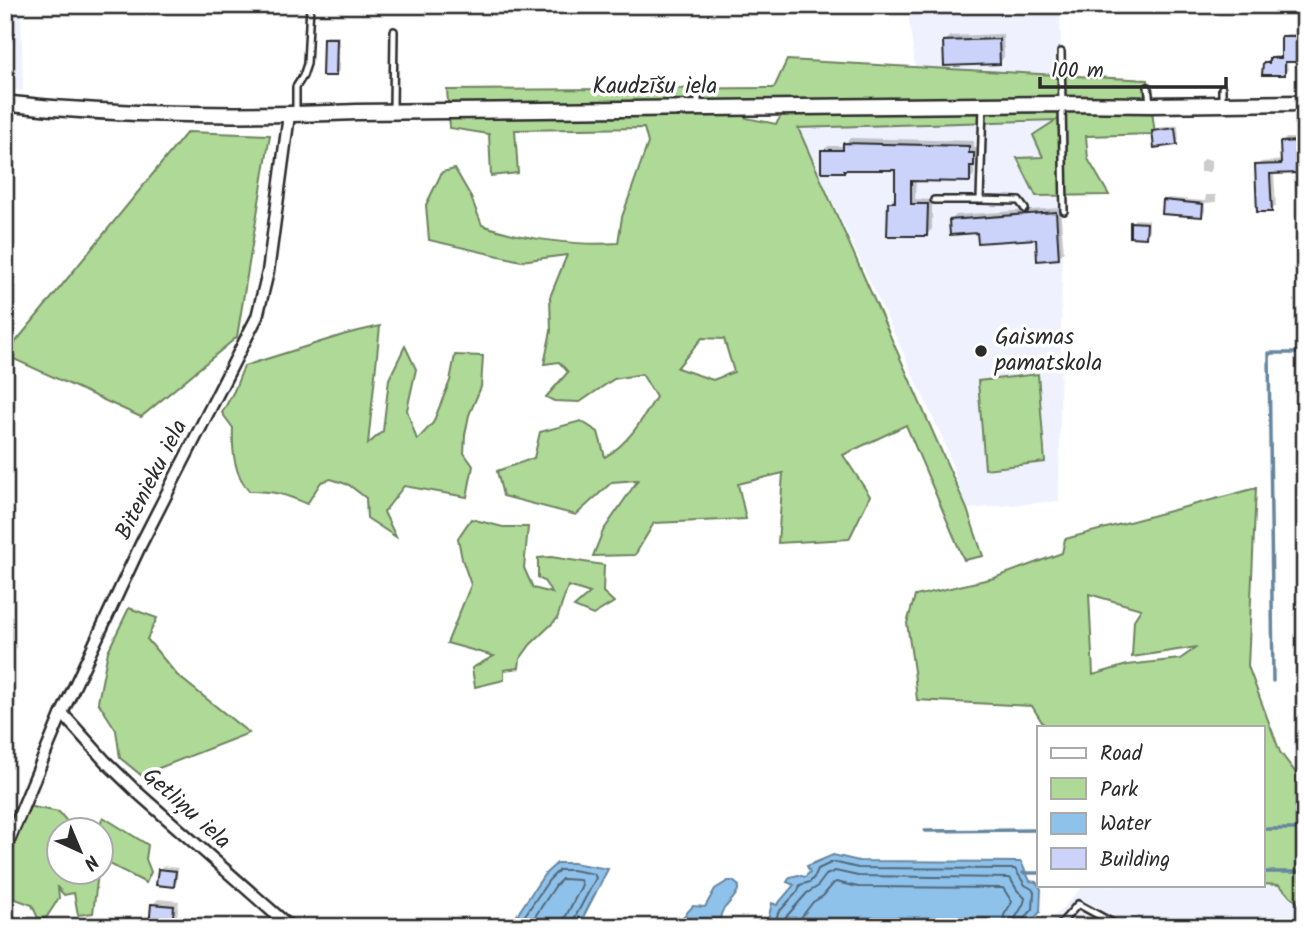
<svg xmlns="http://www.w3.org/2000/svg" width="1310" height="932" font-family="Kalam,sans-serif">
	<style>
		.built { fill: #eff2fe }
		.green { fill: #afd996; stroke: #6d8260; stroke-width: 2; fill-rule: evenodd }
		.water { fill: #8ec2eb; stroke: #66869e; stroke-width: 2 }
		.shadow { fill: #0003 }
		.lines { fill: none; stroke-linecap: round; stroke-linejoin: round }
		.shore { stroke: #536778; stroke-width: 2 }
		.stream { stroke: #66869e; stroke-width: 3.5 }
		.building { fill: #cbd3fb; stroke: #2b2b2b; stroke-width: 2 }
		.lane-casing { stroke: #2b2b2b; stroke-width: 10 }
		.street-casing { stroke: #2b2b2b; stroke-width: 15 }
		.secondary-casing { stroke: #2b2b2b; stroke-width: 19 }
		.lane { stroke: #fff; stroke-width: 5 }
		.street { stroke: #fff; stroke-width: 10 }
		.secondary { stroke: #fff; stroke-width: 14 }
		.poi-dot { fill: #2b2b2b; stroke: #fff; stroke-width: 2.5 }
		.labels { text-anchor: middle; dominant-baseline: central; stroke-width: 7; stroke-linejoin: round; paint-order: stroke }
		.street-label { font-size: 23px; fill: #2b2b2b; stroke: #fff }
		.poi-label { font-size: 23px; fill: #2b2b2b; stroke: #fff; text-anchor: start }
	</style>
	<rect width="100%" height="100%" fill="#fff"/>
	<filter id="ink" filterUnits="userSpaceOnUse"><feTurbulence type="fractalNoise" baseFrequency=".0143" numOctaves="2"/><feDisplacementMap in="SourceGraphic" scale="14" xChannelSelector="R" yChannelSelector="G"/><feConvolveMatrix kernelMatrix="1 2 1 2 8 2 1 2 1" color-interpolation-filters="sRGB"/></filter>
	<g filter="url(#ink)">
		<g class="built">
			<polygon points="5,5 21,5 23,91 5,89"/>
			<polygon points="907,5 1060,5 1062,86 918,88"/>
			<polygon points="1058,120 1062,263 1059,501 967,509 943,439 798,127"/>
			<polygon points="1263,884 1279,885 1305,910 1305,927 1045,927 1084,885"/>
		</g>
		<g class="green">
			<path d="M787 60 1148 80 1155 134 1086 136 1088 159 1109 195 1036 196 1017 158 1043 157 1033 135 1056 120 798 128 967 509 983 556 964 560 906 425 843 455 870 496 849 539 778 543 783 473 738 484 746 519 654 523 635 555 593 556 603 531 638 480 612 482 576 515 503 496 497 471 534 458 540 432 581 421 598 432 605 457C629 443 642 420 656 397L642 374 614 379 580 402 554 401 546 397 568 372 559 362 544 364 551 331 550 297 567 255 521 261 429 240 426 205 442 172 455 169 470 195 482 225C521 239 577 246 618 243L622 217 648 143 644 128 515 130 518 173 491 176 489 134 450 128 447 90 774 88ZM740 103 788 105 776 124 746 118ZM702 338 724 339 734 372 713 380 677 368Z"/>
			<polygon points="187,132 270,135 237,337 141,417 5,355"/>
			<path d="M380 326 368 444 383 431 389 379 405 346 416 369 407 410 417 440 433 423 450 381 455 355 483 356 481 387 469 415 465 435 464 453 473 466 467 497 404 486 384 512 396 537 367 518 366 498 349 485 331 479 321 482 307 504C285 494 273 491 249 491 234 474 232 451 233 428L222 413 234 391 244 366 346 334Z"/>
			<polygon points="1038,374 1045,462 985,469 978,381"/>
			<path d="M1256 488 1248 666 1280 752 1302 781 1305 795V910L1279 885 1263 884V727H1045L1032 706 917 700 914 671 907 623 915 596 994 578 1062 553 1065 539ZM1089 594 1141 609 1134 620 1132 657 1197 647 1180 659 1127 665 1093 675Z"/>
			<polygon points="471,519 503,527 528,527 524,568 533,588 552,593 544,581 538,578 538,558 551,557 604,565 603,592 614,602 593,615 574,607 590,593 568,586 557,619 530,645 520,659 519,668 504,670 504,680 475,687 472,668 494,656 447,643 471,585 462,559 458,538"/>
			<polygon points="129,608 157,618 147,639 177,675 249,733 141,775 120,758 116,730 98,702 108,651"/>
			<polygon points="27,806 59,812 70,825 79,830 60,830 60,872 98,873 93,913 78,915 74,893 64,895 58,888 59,898 46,918 38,918 32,905 13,898 7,899 5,897 5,855"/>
			<polygon points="103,817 148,845 146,859 151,872 146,883 102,860 102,830 97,830"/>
		</g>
		<g class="water">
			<polygon points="833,855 859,861 1021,862 1030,881 1036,882 1041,889 1040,912 1027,927 761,927 763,925 767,924 772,903 777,905 794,885 787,882 790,877 798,875 805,877 810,872 807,866"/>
			<polygon points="557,863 573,863 608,869 578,927 509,927 544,875"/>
			<path d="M728 881H733L739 886C737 897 729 902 723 910 720 914 720 922 718 927H674L693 906 705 907 715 889Z"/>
		</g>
		<g class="shadow">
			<polygon points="943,5 1037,5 943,9"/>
			<polygon points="1003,34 1004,57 999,63 945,41 950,36"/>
			<polygon points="1286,34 1301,34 1301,42 1305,42 1305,60 1287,60 1288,70 1284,73 1264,64 1268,61 1271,61 1274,56 1283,56 1283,37"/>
			<polygon points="327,36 339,36 339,71 335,74 324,39"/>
			<polygon points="1178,125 1179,140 1176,143 1154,131 1157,128"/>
			<polygon points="850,138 974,141 974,148 979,148 979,158 974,163 974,175 969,180 916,180 915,199 932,200 932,229 927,234 889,203 895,197 897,197 897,169 846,168 843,171 823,151 828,146 844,146"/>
			<polygon points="1286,138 1302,138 1303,166 1299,171 1274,172 1276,206 1271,210 1257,166 1261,162 1283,160 1282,143"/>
			<polygon points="1203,159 1212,160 1212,169 1209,172 1200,172 1200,163"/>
			<polygon points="1206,195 1216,195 1216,202 1205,203 1205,212 1202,215 1164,201 1168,198 1205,201"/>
			<polygon points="1060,208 1064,252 1058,257 1037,237 979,231 951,220 956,215"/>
			<polygon points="1135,219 1149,220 1149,233 1145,236 1132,223"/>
			<polygon points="163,866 178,868 177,882 173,885 160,869"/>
			<polygon points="158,899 179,901 176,927 150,927 152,905"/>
		</g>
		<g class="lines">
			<g class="shore">
				<polyline points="517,927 549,880 559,870 572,870 594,874 596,878 573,921 573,927"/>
				<polyline points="528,927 556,885 562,879 580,880 582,885 565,918 564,927"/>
				<polyline points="774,927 778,913 798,891 800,885 810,882 815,876 818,869 833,862 858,868 1015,869 1025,885 1032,889 1034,892 1033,909 1023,920 1022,927"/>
				<path d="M783 927 785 918 807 893 817 887 826 875 835 871 858 876 1010 878 1017 890 1025 898C1024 910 1013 915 1013 927"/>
				<polyline points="794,927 813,902 823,896 833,884 836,882 858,887 1003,888 1012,902 1004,915 1003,927"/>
			</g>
			<g class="stream">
				<polyline points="1273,681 1269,353 1305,353"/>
				<polyline points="1263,829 1305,829"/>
				<polyline points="925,831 1039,830"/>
				<polyline points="1263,872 1305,872"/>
				<polyline points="1023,873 1039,873"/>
			</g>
		</g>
		<g class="building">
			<polygon points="1281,36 1299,36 1299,45 1305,45 1305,62 1285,62 1285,75 1262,75 1263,63 1269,63 1269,58 1281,58"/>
			<polygon points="323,38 337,38 336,76 322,76"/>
			<polygon points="999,39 1000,64 944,66 943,41"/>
			<polygon points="1175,128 1177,145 1154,148 1152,131"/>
			<polygon points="1299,141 1300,173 1270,174 1272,212 1257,212 1255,165 1281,164 1280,142"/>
			<polygon points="843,143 969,146 969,153 974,153 974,166 970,166 970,182 911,181 911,204 928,204 927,236 887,236 888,202 895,202 895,170 844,170 844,172 821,172 821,150 843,150"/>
			<polygon points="1163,200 1203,204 1202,217 1162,214"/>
			<polygon points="1056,212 1059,259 1037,261 1036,239 978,243 977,233 950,235 949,220"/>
			<polygon points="1130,222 1147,223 1146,238 1130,237"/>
			<polygon points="158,869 176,871 174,887 156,885"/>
			<polygon points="151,904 174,906 172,927 149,927"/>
		</g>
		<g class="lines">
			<defs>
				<g id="lane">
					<polyline points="1061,52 1064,211"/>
					<polyline points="1148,87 1150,102"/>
					<polyline points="1222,88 1222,101"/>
					<polyline points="698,106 698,90"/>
					<polyline points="983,106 980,200 1019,201 1025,209"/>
					<polyline points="393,108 394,31"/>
					<polyline points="296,112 296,87 303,76 307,64 310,5"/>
					<polyline points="934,200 980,200"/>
					<polyline points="1058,927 1078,904 1111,922 1116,927"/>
				</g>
				<g id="street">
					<polyline points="62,713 105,761 138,793 290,927"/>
					<polyline points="5,850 62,713 141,544 257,317 268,272 289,115"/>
				</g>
				<path id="secondary" d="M5 103C49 109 94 111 138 113 211 115 284 115 357 112L1063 104 1151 105 1305 103"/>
			</defs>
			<use href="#lane" class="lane-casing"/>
			<use href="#street" class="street-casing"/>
			<use href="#secondary" class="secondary-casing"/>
			<use href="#lane" class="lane"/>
			<use href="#street" class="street"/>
			<use href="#secondary" class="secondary"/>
		</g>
	</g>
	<circle class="poi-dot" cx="981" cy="351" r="7"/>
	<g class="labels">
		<g class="street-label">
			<text x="655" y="87">Kaudzīšu iela</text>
			<text transform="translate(152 480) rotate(-63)">Bitenieku iela</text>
			<text transform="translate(186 809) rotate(42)">Getliņu iela</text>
		</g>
		<g class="poi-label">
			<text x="995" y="338">Gaismas<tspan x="995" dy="26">pamatskola</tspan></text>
		</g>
	</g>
	<rect width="1310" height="932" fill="none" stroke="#fff" stroke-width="28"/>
	<rect x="14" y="14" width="1282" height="904" fill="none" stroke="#2b2b2b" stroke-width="2.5" filter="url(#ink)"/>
	<rect x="1037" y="726" width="228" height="161" fill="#ffffff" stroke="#aaaaaa" stroke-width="2"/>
	<rect x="1051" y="748" width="35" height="10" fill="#ffffff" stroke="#aaaaaa" stroke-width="2"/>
	<text x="1100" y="760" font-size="21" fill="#2b2b2b">Road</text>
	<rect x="1051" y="778" width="35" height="21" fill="#afd996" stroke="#aaaaaa" stroke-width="2"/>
	<text x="1100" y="796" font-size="21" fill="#2b2b2b">Park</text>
	<rect x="1051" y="813" width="35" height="21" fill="#8ec2eb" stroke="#aaaaaa" stroke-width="2"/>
	<text x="1100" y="830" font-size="21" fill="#2b2b2b">Water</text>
	<rect x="1051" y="848" width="35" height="21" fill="#cbd3fb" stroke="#aaaaaa" stroke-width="2"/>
	<text x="1100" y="866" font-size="21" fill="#2b2b2b">Building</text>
	<g transform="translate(80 851) rotate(136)"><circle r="33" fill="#ffffff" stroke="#aaaaaa" stroke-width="2"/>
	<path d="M0-5L12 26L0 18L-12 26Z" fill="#2b2b2b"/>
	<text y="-10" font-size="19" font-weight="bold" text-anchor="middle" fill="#2b2b2b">N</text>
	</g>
	<path d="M1040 77v10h186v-10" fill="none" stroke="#2b2b2b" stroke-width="3.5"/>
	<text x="1051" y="77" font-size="21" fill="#2b2b2b" stroke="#ffffff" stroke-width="5" paint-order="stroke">100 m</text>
</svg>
